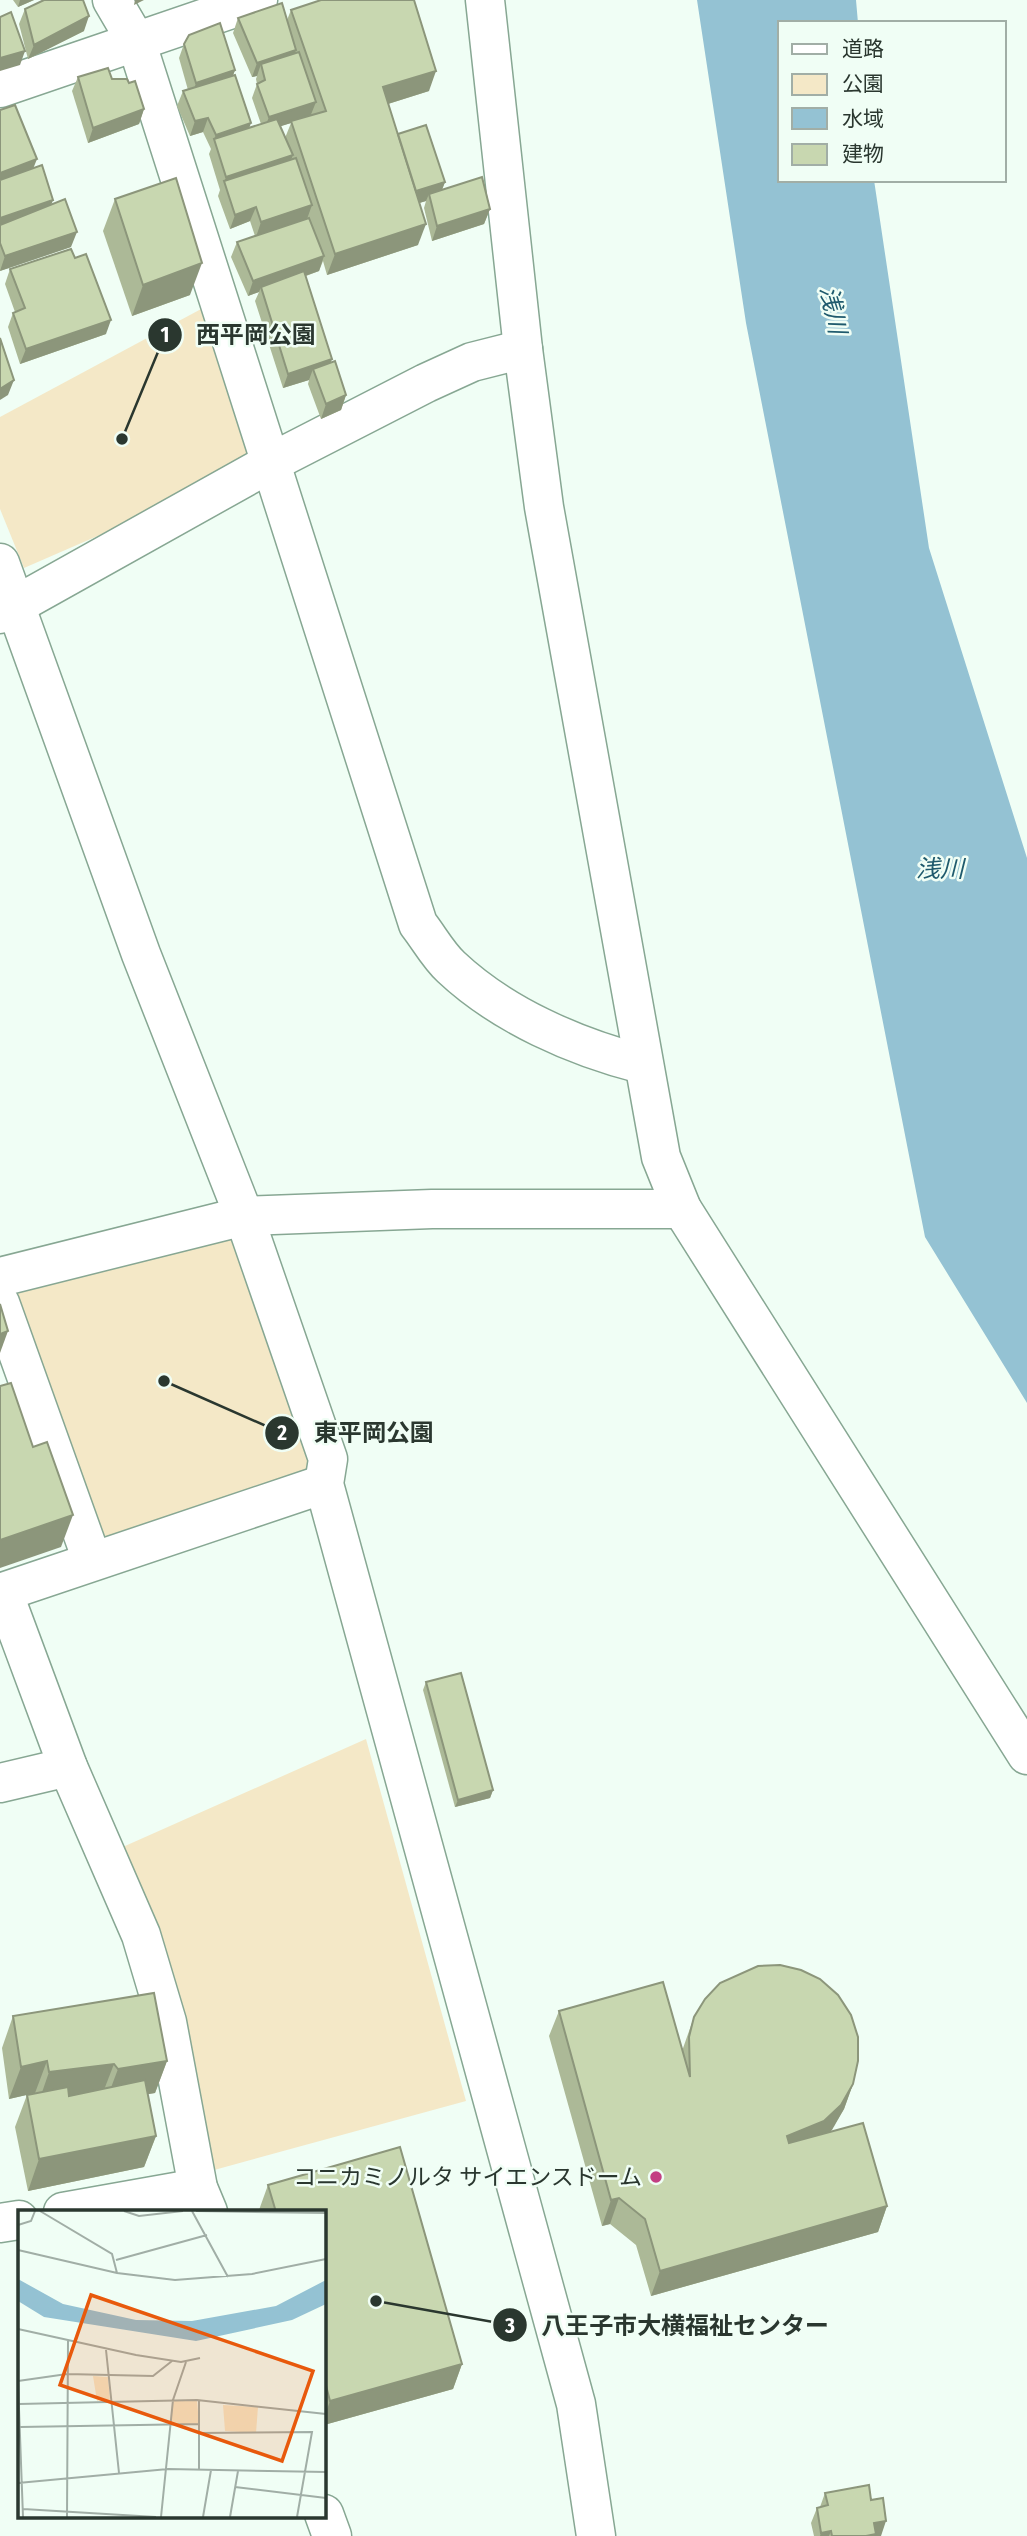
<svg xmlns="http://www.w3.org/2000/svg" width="1027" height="2536" font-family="'Fira Sans Condensed','Noto Sans JP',sans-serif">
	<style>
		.green { fill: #f4e8c7 }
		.water { fill: #94c2d3 }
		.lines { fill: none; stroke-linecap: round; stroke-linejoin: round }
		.minor-casing { stroke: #87a793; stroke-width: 41 }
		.minor { stroke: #fff; stroke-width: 38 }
		.wall { fill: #acb997; fill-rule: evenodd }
		.shaded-wall { fill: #8c967b }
		.building { fill: #c8d7b0; stroke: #8c967b; stroke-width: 2 }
		.poi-dot { fill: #c33f83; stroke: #f0fef5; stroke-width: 2.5 }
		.labels { text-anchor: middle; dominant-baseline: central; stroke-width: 5; stroke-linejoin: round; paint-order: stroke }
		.poi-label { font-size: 23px; fill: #2a372f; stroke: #f0fef5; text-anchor: end }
		.water-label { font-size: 24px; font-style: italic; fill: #1f5a6d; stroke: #f0fef5 }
		.inset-road { fill: none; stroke: #a1aea6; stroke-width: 2 }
		.view { fill: #e8590c; fill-opacity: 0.15; stroke: #e8590c; stroke-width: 3.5 }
		.inset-edge { fill: none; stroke: #2a372f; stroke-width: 3.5 }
		.leader { fill: none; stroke: #2a372f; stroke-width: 2.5 }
		.callout-dot { fill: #2a372f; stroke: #f0fef5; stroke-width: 2.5 }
		.mark-label { font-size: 21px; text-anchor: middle; font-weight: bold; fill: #fff }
		.callout-label { font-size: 24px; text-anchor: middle; font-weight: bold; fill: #2a372f; stroke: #f0fef5; stroke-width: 5; stroke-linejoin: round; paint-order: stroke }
	</style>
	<rect width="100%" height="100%" fill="#f0fef5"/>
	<g class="green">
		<polygon points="203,308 251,461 217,484 24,568 0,509 0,417"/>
		<polygon points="244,1216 324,1484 92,1560 0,1277"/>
		<polygon points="366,1739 466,2101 196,2175 107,1854"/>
	</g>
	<polygon class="water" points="697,0 856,0 858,23 780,23 780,180 874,180 929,548 1027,858 1027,1403 925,1237 746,323"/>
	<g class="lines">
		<defs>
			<g id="minor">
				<path d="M112 0 136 41 418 924C429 938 438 955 451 967 502 1015 575 1047 642 1064"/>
				<polyline points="485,0 523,349 544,507 661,1157 682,1209 1027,1755"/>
				<polyline points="0,88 258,0"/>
				<polyline points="0,563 141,954 244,1216 328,1459 324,1484 576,2404 596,2536"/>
				<polyline points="0,614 272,462 426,383 472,362 523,349"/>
				<polyline points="0,1277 244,1216 432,1209 682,1209"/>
				<polyline points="0,1303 92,1560"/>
				<polyline points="3,1592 68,1767 141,1935 167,2022 198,2188 208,2212"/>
				<polyline points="0,1593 324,1484"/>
				<polyline points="0,1783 68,1767"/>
				<polyline points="63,2212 198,2188"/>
				<polyline points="0,2223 19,2220"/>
				<polyline points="324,2514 332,2536"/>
			</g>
		</defs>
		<use href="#minor" class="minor-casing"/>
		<use href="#minor" class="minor"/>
	</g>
	<g class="wall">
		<polygon points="13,0 34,0 18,7"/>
		<polygon points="25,9 84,31 28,59 19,24"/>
		<path d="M291 10 429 91 388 104 398 134 445 182 442 190 490 209 484 224 432 241 424 208 426 201 419 203 418 245 327 275 323 261 319 271 306 276 331 362 346 395 341 410 321 419 308 384 309 380 283 388 255 301 259 292 248 296 231 257 237 242 255 236 250 221 230 229 218 196 220 190 209 154 211 149 203 132 190 136 177 106 183 91 188 90 179 58 184 44 235 70 233 75 249 128 261 124 252 98 257 84 256 79 257 76 252 77 233 33 238 18 287 20ZM291 123 285 138 280 126Z"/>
		<polygon points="78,77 129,83 144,109 139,124 88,143 72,91"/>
		<polygon points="0,110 33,168 71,247 0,271"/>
		<polygon points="115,199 190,295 132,316 103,231"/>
		<polygon points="10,269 106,334 20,364 8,327 13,313 15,312 5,284"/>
		<polygon points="426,1682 493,1790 490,1798 455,1807 423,1690"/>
		<polygon points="559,2011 682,2051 694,2017 853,2084 844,2109 830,2132 887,2206 878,2232 651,2296 636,2245 610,2224 602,2226 549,2036"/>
		<polygon points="13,2016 167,2061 155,2093 148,2094 156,2136 144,2167 28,2191 15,2127 27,2095 35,2093 9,2099 2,2048"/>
		<polygon points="400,2147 462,2364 453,2389 324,2425 324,2212 260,2212 259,2210 268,2185"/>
		<polygon points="825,2493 871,2500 881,2536 814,2536 811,2523 817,2508 820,2507"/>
	</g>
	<g class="shaded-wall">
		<polygon points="20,0 34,0 18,7"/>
		<polygon points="135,0 144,0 134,5"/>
		<polygon points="89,16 84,31 28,59 34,45"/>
		<polygon points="296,50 291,65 261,64 257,76 252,77 257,63"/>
		<polygon points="25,51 20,65 0,71 0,58"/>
		<polygon points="235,70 230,84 191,98 196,83"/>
		<polygon points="436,71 429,91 375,108 383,87"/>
		<polygon points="316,102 310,117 291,121 291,123 263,132 269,117"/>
		<polygon points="144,109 139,124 88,143 93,128"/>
		<polygon points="208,118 203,132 190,136 195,121"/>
		<polygon points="251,123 246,137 214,139 216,135"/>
		<polygon points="293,155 287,170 224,183 226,177"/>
		<polygon points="37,159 31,174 0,185 0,173"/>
		<polygon points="445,182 439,197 429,194 426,201 406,207 412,193"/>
		<polygon points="53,200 48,214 0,231 0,218"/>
		<polygon points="312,205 307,219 256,237 261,222"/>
		<polygon points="256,207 250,221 230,229 235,215"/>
		<polygon points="490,209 484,224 432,241 437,226"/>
		<polygon points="426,224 418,245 327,275 335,254"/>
		<polygon points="77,232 71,247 0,271 5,256"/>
		<polygon points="324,256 319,271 262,291 261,287 259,292 248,296 253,281"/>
		<polygon points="202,263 190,295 132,316 143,285"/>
		<polygon points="111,320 106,334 20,364 26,349"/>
		<polygon points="332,359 327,374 313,369 309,380 283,388 288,374"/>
		<polygon points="14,380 8,395 0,400 0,389"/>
		<polygon points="346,395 341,410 321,419 326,404"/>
		<polygon points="8,1331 0,1353 0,1334"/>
		<polygon points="73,1515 61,1547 0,1568 0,1540"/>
		<polygon points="493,1790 490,1798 455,1807 458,1800"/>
		<polygon points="47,2061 35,2093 9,2099 21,2067"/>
		<polygon points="167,2061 155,2093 106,2101 118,2069"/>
		<polygon points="114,2064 102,2095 38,2104 49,2072"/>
		<polygon points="853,2084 844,2109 832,2130 815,2146 778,2162 787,2136"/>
		<polygon points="156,2136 144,2167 28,2191 39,2159"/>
		<polygon points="619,2198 610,2224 602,2226 611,2200"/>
		<polygon points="887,2206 878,2232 651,2296 660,2271"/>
		<polygon points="462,2364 453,2389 324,2425 324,2418 330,2401"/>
		<polygon points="886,2521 881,2536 866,2536 874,2523"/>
		<polygon points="831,2531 829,2536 820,2536 821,2533"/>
	</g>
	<g class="building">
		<polygon points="44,0 83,0 89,16 34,45 25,9"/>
		<polygon points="321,0 414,0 436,71 383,87 426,224 335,254 291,121 326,111 291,10"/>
		<polygon points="282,3 296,50 257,63 238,18"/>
		<polygon points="11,12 25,51 0,58 0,17"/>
		<polygon points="220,23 235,70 196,83 184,44 189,35"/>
		<polygon points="299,52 316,102 269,117 257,84 265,80 261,64"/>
		<polygon points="108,68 112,79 127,79 129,83 135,81 144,109 93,128 78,77"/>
		<polygon points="235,75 251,123 216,135 208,118 195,121 183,91"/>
		<polygon points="15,105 37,159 0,173 0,110"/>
		<polygon points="277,119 293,155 226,177 214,139"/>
		<polygon points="426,125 445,182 416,191 398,134"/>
		<polygon points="296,158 312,205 261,222 256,207 235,215 224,181"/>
		<polygon points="42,165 53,200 0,218 0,180"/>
		<polygon points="482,177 490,209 437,226 429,194"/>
		<polygon points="176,178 202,263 143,285 115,199"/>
		<polygon points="65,199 77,232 5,256 0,243 0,225"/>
		<polygon points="309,218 324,256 253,281 237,242"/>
		<polygon points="71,249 75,258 86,254 111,320 26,349 13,313 25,308 10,269"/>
		<polygon points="304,271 332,359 288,374 261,287"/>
		<polygon points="0,338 14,380 0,389"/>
		<polygon points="335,361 346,395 326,404 313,369"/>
		<polygon points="0,1304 8,1331 0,1334"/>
		<polygon points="11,1383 33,1447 47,1442 73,1515 0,1540 0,1386"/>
		<polygon points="461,1673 493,1790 458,1800 426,1682"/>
		<polygon points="780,1965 801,1970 820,1979 838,1995 851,2015 858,2037 858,2061 853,2084 841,2105 824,2121 787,2136 789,2143 863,2123 887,2206 660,2271 645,2219 619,2198 611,2200 559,2011 663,1982 690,2077 689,2037 694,2017 705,1999 720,1983 758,1966"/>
		<polygon points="154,1993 167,2061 118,2069 114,2064 49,2072 47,2061 21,2067 13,2016"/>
		<polygon points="145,2080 156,2136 39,2159 27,2095 68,2087 69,2096"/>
		<polygon points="400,2147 462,2364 330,2401 324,2378 324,2212 276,2212 268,2185"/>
		<polygon points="869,2485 871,2500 883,2498 886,2521 874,2523 876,2534 866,2536 832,2536 831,2531 821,2533 817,2508 828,2505 825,2493"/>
	</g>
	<circle class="poi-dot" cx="656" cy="2177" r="7"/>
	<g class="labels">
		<g class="poi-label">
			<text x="642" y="2177">コニカミノルタ サイエンスドーム</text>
		</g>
		<g class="water-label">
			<text transform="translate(833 310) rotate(78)">浅川</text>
			<text x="940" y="869">浅川</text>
		</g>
	</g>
	<g transform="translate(18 2210)">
		<rect width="308" height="308" fill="#f0fef5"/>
		<path d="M75 166 90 167 92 190 79 191ZM155 190H179L181 214H153ZM205 195 240 197 238 223 207 221Z" fill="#f4e8c7"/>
		<path d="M0 69 45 94 118 110 174 111 258 96 308 70V94L274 110 178 131 26 107 0 91Z" fill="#94c2d3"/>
		<path class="inset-road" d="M22 1 94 44 99 63M106 1 121 6 165 1M174 1 210 67M178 1 308 3M0 15 13 11 17 1M0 40 99 63 157 70 234 64 308 49M98 50 189 25M0 119 118 145 163 152 182 148M88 140 101 263M0 171 49 164 135 166 154 151M0 172 5 307M1 194 179 190 308 204M2 217 181 214M181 223 294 222 279 307M181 260V191M0 273 150 259 308 262M217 277 308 288M5 299 138 307M49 307 50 131M143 307 155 190 168 152M185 307 193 260M212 307 220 261"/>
		<path class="view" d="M73 85 295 161 264 251 42 175Z"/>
		<rect width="308" height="308" class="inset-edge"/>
	</g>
	<path class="leader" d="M122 439L165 335M164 1381L282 1433M376 2301L510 2325"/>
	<g class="callout-dot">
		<circle cx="122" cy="439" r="7"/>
		<circle cx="164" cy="1381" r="7"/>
		<circle cx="376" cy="2301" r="7"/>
		<circle cx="165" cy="335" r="18"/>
		<circle cx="282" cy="1433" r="18"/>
		<circle cx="510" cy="2325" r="18"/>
	</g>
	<g class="mark-label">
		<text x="165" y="342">1</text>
		<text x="282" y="1440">2</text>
		<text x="510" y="2333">3</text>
	</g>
	<g class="callout-label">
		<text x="256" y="343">西平岡公園</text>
		<text x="374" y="1441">東平岡公園</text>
		<text x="685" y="2334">八王子市大横福祉センター</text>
	</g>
	<rect x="778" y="21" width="228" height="161" fill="#f0fef5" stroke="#a1aea6" stroke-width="2"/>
	<rect x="792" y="44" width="35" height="10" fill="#ffffff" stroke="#a1aea6" stroke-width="2"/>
	<text x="842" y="56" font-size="21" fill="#2a372f">道路</text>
	<rect x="792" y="74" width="35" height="21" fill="#f4e8c7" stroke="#a1aea6" stroke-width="2"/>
	<text x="842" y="91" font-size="21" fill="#2a372f">公園</text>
	<rect x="792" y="108" width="35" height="21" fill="#94c2d3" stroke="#a1aea6" stroke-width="2"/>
	<text x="842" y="126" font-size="21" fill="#2a372f">水域</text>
	<rect x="792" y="144" width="35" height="21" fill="#c8d7b0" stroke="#a1aea6" stroke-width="2"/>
	<text x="842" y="161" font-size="21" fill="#2a372f">建物</text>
</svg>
